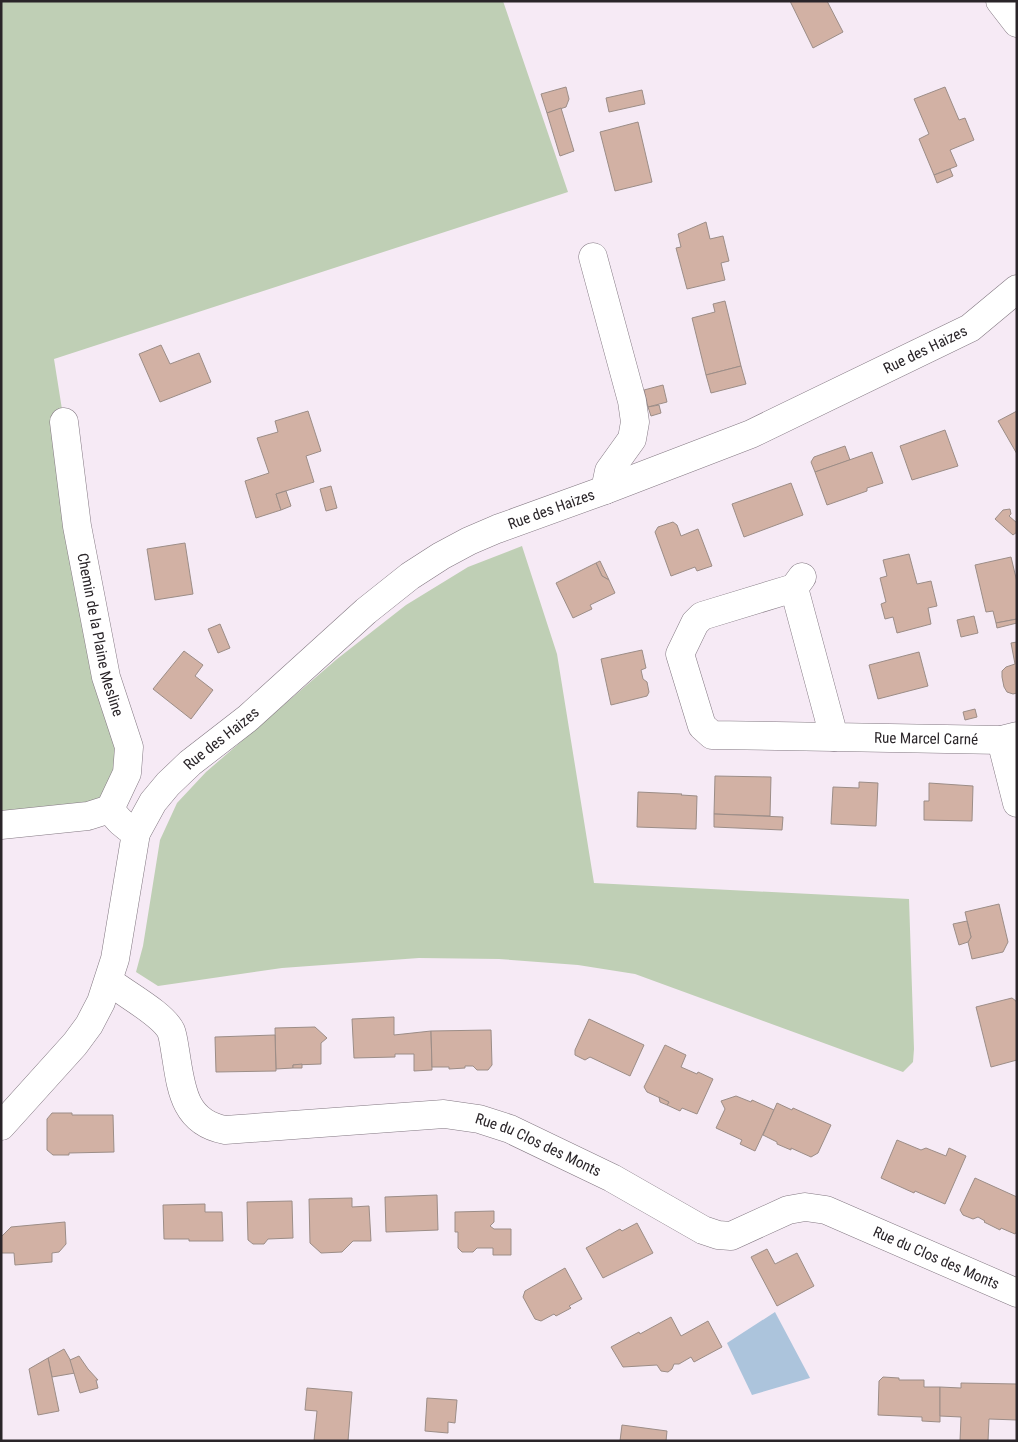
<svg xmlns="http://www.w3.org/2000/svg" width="1018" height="1442" font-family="'Roboto Condensed',sans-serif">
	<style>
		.green { fill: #bfcfb5 }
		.water { fill: #acc4dc }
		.building { fill: #d2b1a4; stroke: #9c8d87 }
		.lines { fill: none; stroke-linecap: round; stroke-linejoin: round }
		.minor-casing { stroke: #837882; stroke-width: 29 }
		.minor { stroke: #fff; stroke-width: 28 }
		.labels { text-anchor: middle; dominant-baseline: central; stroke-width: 4.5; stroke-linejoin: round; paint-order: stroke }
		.street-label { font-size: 15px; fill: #2a2529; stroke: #f6eaf5 }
	</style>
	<rect width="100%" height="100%" fill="#f6eaf5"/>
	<g class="green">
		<polygon points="1,1 503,1 568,192 54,359 64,422 129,747 110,809 1,826"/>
		<polygon points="522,546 557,654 594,883 909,899 914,1049 913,1062 903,1072 635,974 578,965 499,959 419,958 282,968 158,986 136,972 143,946 160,840 177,803 206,772 337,659 406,605 468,567"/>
	</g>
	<polygon class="water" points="775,1312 810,1378 752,1395 727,1343"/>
	<g class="building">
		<polygon points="790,1 827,1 843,32 813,48"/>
		<polygon points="566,87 569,99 566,107 547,113 541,94"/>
		<polygon points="945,87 959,120 965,118 974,140 950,150 957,166 934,175 919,139 929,134 914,99"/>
		<polygon points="642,90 645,104 609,112 606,98"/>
		<polygon points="561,108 574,151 560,156 547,113"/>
		<polygon points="638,122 652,182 615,191 600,132"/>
		<polygon points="950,169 953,176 937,183 934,175"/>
		<polygon points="706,222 710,239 723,236 729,261 721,263 725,280 687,289 676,248 681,247 678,234"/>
		<polygon points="725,301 741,366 706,375 692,318 715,312 713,304"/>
		<polygon points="161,345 170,364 199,353 211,382 160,402 139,354"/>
		<polygon points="741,366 746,384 711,393 706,375"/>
		<polygon points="663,385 667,402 648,407 644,390"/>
		<polygon points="659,405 661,413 651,416 648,407"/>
		<polygon points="308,411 321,451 306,456 314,482 276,494 281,510 256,518 245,481 269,473 257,438 278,432 275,421"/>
		<polygon points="1017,411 1017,454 998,421"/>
		<polygon points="945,430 958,466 912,480 900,446"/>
		<polygon points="845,446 850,460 815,472 811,462 814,457"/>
		<polygon points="872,452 883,483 867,488 867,491 827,505 815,472"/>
		<polygon points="791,483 803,515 744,537 732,504"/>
		<polygon points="331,486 337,508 326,511 320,489"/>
		<polygon points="286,491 291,506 281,510 276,494"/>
		<polygon points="1010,509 1011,514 1009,516 1017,523 1017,532 1013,535 995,519 1003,510"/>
		<polygon points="673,522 677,525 681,536 698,529 712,566 697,571 695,567 671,576 655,532 658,527"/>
		<polygon points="185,543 193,594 155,600 147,549"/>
		<polygon points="909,554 917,584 931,581 937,606 928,608 931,624 897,633 893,617 885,619 881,604 886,602 880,578 887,576 883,560"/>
		<polygon points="1011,557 1017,582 1017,619 996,623 993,611 986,612 975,565"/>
		<polygon points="600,561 609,580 602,576 596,563"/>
		<polygon points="596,563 602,576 609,580 615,593 590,605 592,609 573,618 556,583"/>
		<polygon points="974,616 978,633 961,637 957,620"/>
		<polygon points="1017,619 1017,623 997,628 996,623"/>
		<polygon points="220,624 230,648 218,653 208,629"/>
		<polygon points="1017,642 1017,693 1013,694 1007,692 1004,687 1002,677 1002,671 1006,667 1015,664 1011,643"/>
		<polygon points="642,650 646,668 641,670 643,679 647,682 649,692 647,696 611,705 601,659"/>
		<polygon points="184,651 203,665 195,676 213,690 191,719 153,689"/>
		<polygon points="919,652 928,686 878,699 869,665"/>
		<polygon points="975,709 977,717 965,720 963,712"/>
		<polygon points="715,776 771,777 770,816 714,814"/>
		<polygon points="859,782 878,783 876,826 831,824 833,787 859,788"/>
		<polygon points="929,783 973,786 972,821 924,820 924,801 929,801"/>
		<polygon points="638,792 682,794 681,795 697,796 696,829 637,827"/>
		<polygon points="714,814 783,817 782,830 714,827"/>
		<polygon points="999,904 1008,942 1003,952 972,959 968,942 971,937 965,912"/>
		<polygon points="967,921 971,937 968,942 959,945 953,924"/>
		<polygon points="1012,998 1016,1001 1017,1004 1017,1060 991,1067 976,1007"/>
		<polygon points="394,1017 394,1035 431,1031 432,1070 414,1071 414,1054 395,1054 395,1057 354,1058 352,1019"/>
		<polygon points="589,1019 644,1045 630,1076 590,1057 585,1060 575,1055 575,1050"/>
		<polygon points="315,1027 327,1038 321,1043 321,1064 293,1065 293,1068 276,1069 275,1028"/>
		<polygon points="491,1030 492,1065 488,1070 477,1070 473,1066 465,1066 465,1068 449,1069 449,1067 432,1067 431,1031"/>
		<polygon points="275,1035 276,1071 216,1072 215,1037"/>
		<polygon points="665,1045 686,1055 681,1067 697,1074 698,1072 713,1079 697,1114 682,1108 680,1111 667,1105 669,1102 647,1092 644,1087"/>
		<polygon points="302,1064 302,1068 293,1068 293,1065"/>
		<polygon points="736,1096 751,1102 752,1100 774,1110 755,1151 740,1144 742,1140 716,1128 725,1109 721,1101"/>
		<polygon points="659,1097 669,1102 667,1105 660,1102"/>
		<polygon points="777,1103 792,1110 793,1108 831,1125 818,1153 811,1157 791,1148 791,1150 777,1144 777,1142 763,1135"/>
		<polygon points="52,1113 72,1113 72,1115 113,1115 114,1152 69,1153 69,1155 53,1155 47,1150 47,1119"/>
		<polygon points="897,1140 921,1150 926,1148 946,1156 949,1148 966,1156 945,1204 915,1191 914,1193 881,1178"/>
		<polygon points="975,1178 1017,1197 1017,1231 1015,1234 1001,1228 1000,1230 984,1222 985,1221 978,1217 973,1219 963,1215 960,1210"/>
		<polygon points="437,1195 438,1230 386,1232 385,1197"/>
		<polygon points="352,1198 352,1207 369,1206 371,1241 353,1241 342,1252 321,1253 310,1243 309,1199"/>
		<polygon points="292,1201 293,1238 268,1239 264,1244 253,1244 248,1240 247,1202"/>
		<polygon points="205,1204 205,1212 222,1212 223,1241 189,1241 189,1239 164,1239 163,1205"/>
		<polygon points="494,1211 494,1222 490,1226 494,1229 511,1229 511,1255 493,1255 493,1248 477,1248 473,1252 462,1252 458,1248 458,1232 455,1232 455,1212"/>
		<polygon points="65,1222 66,1244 59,1252 52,1253 52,1262 15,1265 14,1253 1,1253 1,1237 11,1227"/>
		<polygon points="637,1223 653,1253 603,1278 586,1248 620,1229 622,1231"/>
		<polygon points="767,1249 775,1264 797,1253 814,1286 777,1306 751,1257"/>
		<polygon points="565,1268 582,1299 569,1306 571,1308 556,1316 554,1314 541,1321 535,1319 523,1297 525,1291"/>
		<polygon points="671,1317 681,1336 708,1321 722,1347 694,1362 691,1357 679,1364 674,1364 672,1369 668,1372 661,1371 657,1365 623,1367 611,1347 639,1332 640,1334"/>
		<polygon points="64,1349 72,1363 75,1373 52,1377 48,1358"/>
		<polygon points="79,1356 88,1369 98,1380 96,1380 98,1388 80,1393 70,1360"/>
		<polygon points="48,1358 59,1411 38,1415 29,1369"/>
		<polygon points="883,1377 899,1378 899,1380 924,1380 924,1387 940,1387 940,1422 922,1421 922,1417 878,1415 879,1381"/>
		<polygon points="961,1383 1017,1384 1017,1420 989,1419 988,1441 960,1441 961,1417 940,1416 940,1387 961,1388"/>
		<polygon points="307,1388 352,1392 348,1441 314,1441 317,1411 305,1410"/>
		<polygon points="427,1398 457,1400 455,1423 448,1422 448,1433 425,1431"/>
		<polygon points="622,1425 667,1431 666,1441 620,1441"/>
	</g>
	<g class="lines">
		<defs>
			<g id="minor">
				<polyline points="1000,1 1017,23"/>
				<polyline points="593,257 632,401 635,422 632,439 609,471 605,490"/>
				<path id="s1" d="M64 422 77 526 106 677 129 747 127 773 110 809C118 820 124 826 136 833"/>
				<path id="s2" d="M802 577 794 588 834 737 1001 740 1017 736"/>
				<polyline points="794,588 702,616 695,623 680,654 702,726 712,735 834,737"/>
				<polyline points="1001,740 1017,803"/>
				<polyline points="1,825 88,816 110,809"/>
				<path id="s3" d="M109 981C125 994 163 1014 171 1031 173 1036 174 1044 175 1050 181 1085 182 1122 225 1130L444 1114 479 1119 510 1129 612 1178 703 1230 718 1235 731 1236 788 1210 805 1207 826 1210 1017 1293"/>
				<path id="s4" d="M1 1126 75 1044 89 1025 101 1002 115 959 136 833 153 802 168 784 190 763 248 718 366 611 410 576 441 556 469 541 497 529 605 490 751 434 970 328 1017 289"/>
			</g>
		</defs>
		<use href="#minor" class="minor-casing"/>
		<use href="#minor" class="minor"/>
	</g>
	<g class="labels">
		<g class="street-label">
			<text stroke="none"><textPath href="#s4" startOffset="1275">Rue des Haizes</textPath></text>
			<text stroke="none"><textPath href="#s4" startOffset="868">Rue des Haizes</textPath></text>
			<text stroke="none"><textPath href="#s1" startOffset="216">Chemin de la Plaine Mesline</textPath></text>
			<text stroke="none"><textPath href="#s4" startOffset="462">Rue des Haizes</textPath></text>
			<text stroke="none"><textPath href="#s2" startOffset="260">Rue Marcel Carné</textPath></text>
			<text stroke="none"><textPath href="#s3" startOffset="522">Rue du Clos des Monts</textPath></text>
			<text stroke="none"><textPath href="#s3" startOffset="958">Rue du Clos des Monts</textPath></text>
		</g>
	</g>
	<rect width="1018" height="1442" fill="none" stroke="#2a2529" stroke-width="5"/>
</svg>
